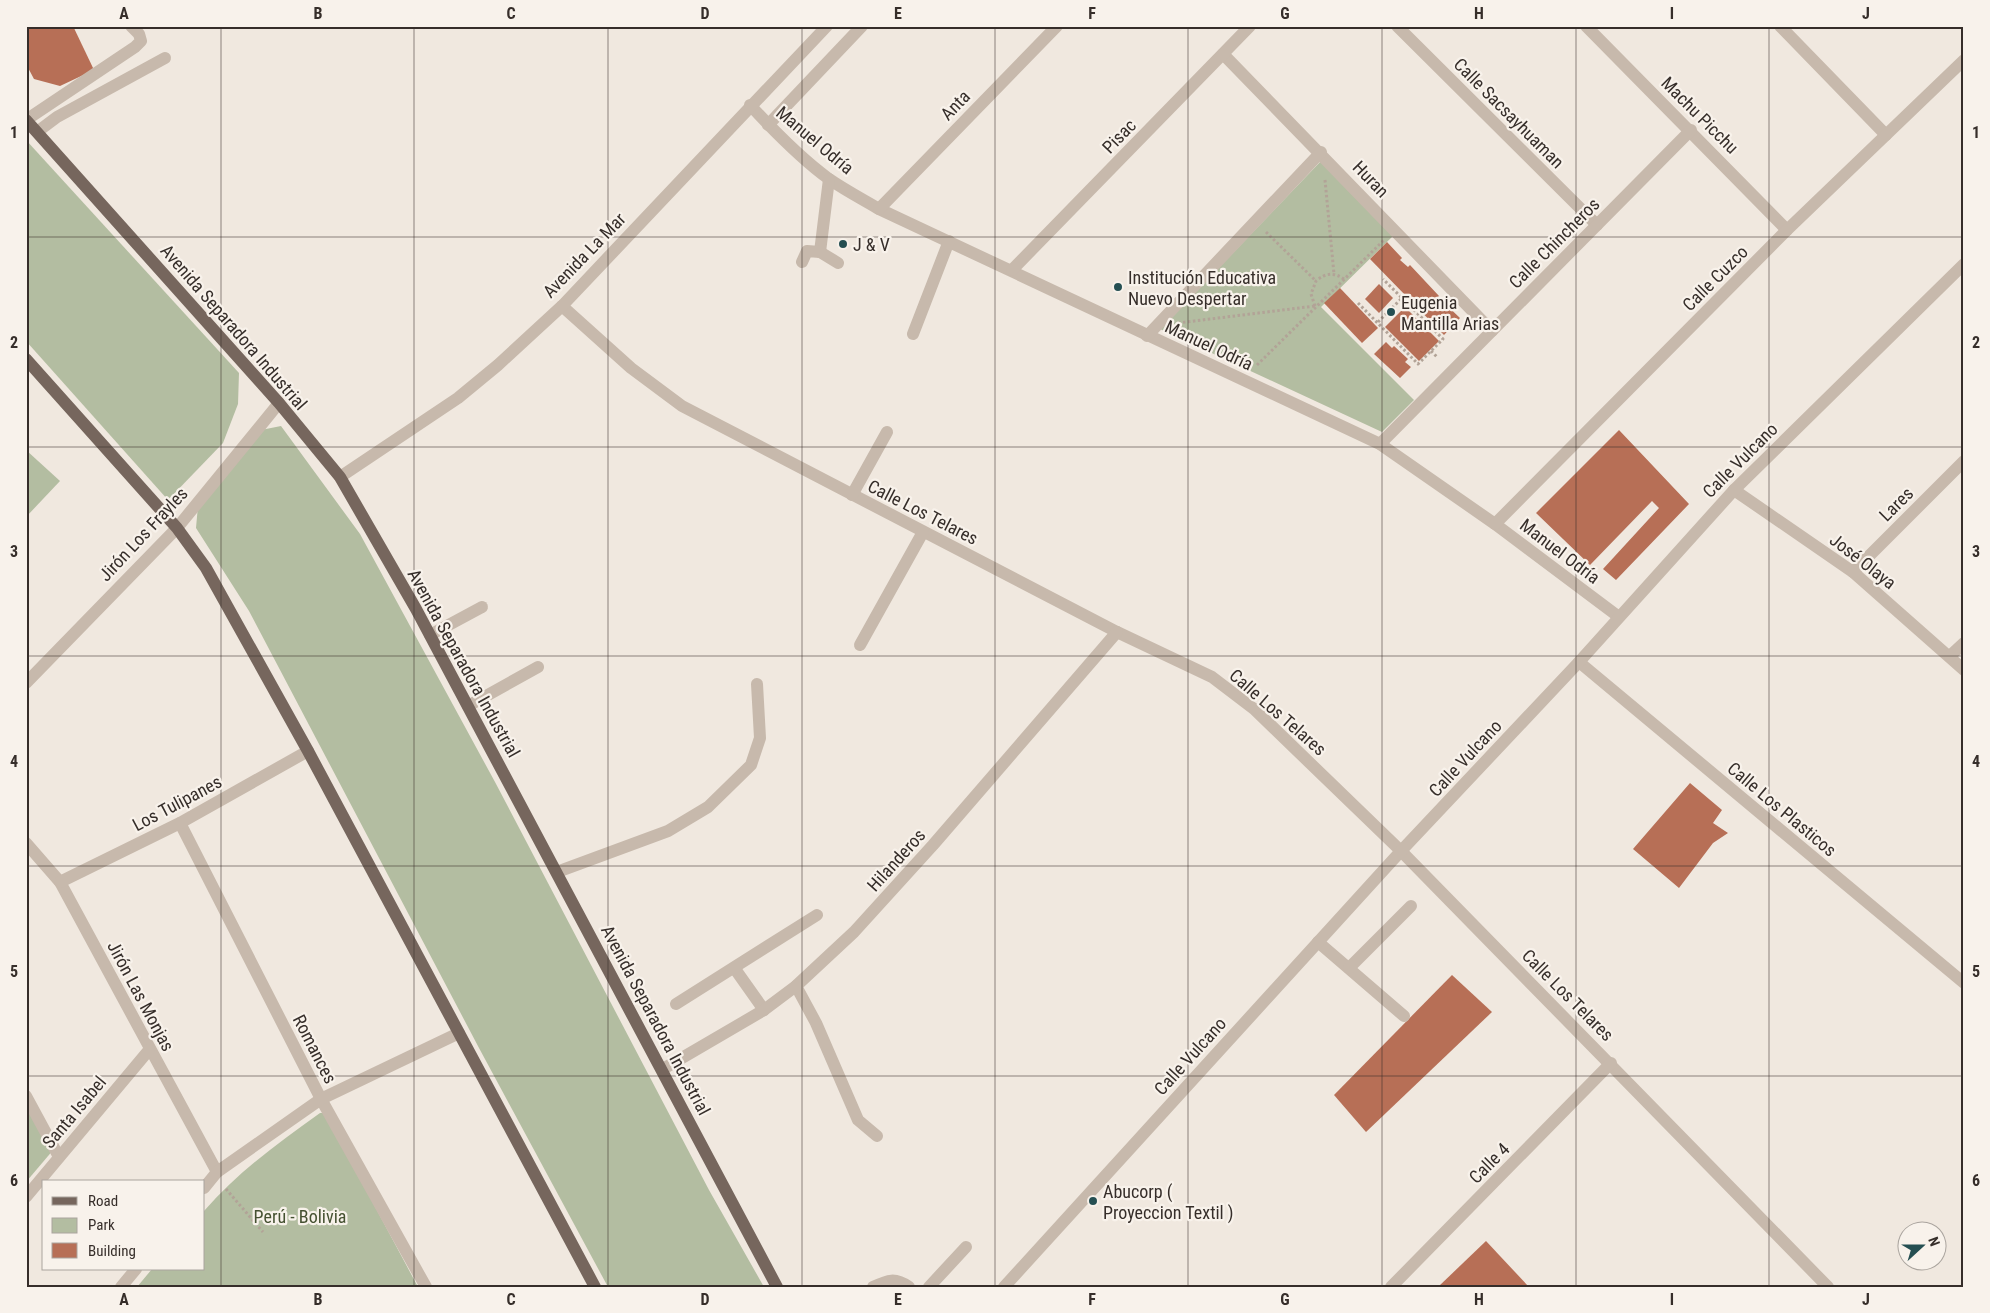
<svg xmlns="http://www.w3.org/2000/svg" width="1990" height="1313" font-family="'Roboto Condensed',sans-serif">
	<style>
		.green { fill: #b3bda1 }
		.building { fill: #b76f56 }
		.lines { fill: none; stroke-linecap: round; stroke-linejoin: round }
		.path { stroke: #b2a397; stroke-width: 3; stroke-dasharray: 2.5 2.5; stroke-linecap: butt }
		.minor { stroke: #c7b9ac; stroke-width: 12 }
		.major { stroke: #76665d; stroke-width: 12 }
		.grid { fill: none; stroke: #362e2a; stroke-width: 1; stroke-opacity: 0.55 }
		.poi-dot { fill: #254f52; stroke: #f8f2eb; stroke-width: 2 }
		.labels { text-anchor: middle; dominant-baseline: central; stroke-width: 4.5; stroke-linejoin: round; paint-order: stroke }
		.street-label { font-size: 18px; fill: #362e2a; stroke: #f8f2eb }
		.poi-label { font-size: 18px; fill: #362e2a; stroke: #f8f2eb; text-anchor: start }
		.park-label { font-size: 18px; fill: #455131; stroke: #f8f2eb }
		.neatline { fill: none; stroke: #362e2a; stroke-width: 2 }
		.grid-label { font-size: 16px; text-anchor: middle; font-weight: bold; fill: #362e2a }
	</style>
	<rect width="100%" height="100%" fill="#f0e8df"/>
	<g class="green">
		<polygon points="26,140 239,373 238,404 223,443 168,500 26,341"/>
		<polygon points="1322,160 1394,235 1321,307 1414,400 1382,432 1160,329"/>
		<polygon points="281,426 360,534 495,782 709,1190 764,1287 608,1287 479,1048 249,611 196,528 198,506 261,430"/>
		<polygon points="26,450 60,481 26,517"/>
		<polygon points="26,1100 54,1149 26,1182"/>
		<path d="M320 1113H325L418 1287H137L152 1269H204V1211C238 1172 278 1143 320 1113Z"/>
	</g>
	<g class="building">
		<polygon points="26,26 73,26 94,70 60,86 34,79 26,64"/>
		<polygon points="1387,242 1402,258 1400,260 1408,267 1410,265 1439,296 1438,297 1460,318 1444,335 1370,259"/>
		<polygon points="1379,284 1393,298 1379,313 1365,299"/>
		<polygon points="1340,288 1378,328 1362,343 1324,303"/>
		<polygon points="1405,307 1439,341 1419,361 1385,327"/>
		<polygon points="1386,342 1392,348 1394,346 1408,359 1405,362 1411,367 1400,378 1374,354"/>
		<polygon points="1619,430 1689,504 1616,580 1603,569 1659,508 1652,501 1590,565 1536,513"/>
		<polygon points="1690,783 1722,810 1713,823 1728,833 1713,843 1679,888 1633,849"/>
		<polygon points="1452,975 1492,1012 1366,1132 1334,1095"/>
		<polygon points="1486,1241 1529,1287 1438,1287"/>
	</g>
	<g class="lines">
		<g class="path">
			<polyline points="1325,180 1334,274"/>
			<polyline points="1266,232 1316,281"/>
			<polyline points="1358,303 1418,364 1443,339 1383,279"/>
			<path d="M1315 306 1311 294 1316 281C1325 273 1334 272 1344 279"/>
			<polyline points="1378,322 1402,298"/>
			<polyline points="1178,323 1315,306"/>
			<polyline points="1431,351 1438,358"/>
			<polyline points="1257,365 1384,240"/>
			<polyline points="226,1189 263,1232"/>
		</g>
		<g class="minor">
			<polyline points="1397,26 1597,225"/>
			<polyline points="1586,26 1787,230"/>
			<polyline points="1780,26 1886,135"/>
			<polyline points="1223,54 1492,331"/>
			<path d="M750 105C774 131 800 158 829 179 845 190 862 199 879 209L1380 444 1495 524 1619 617"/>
			<polyline points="26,120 135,47 141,41 139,34 131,26"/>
			<polyline points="768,125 862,26"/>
			<polyline points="37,132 57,117 165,58"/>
			<polyline points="879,209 1057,26"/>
			<polyline points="820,252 829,179"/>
			<polyline points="802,262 807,251 820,252 838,263"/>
			<polyline points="1012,270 1250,26"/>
			<polyline points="562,306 631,368 682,406 1117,632 1212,677 1254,709 1401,851 1828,1287"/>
			<polyline points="913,334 949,241"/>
			<polyline points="1147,336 1321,152"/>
			<polyline points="1380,444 1691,130"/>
			<polyline points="340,477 458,398 498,365 562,306 827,26"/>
			<polyline points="1734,490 1853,572 1964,670"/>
			<polyline points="852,495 887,432"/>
			<polyline points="1495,524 1787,230 1964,60"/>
			<polyline points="1853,572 1964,461"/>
			<polyline points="430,635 482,607"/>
			<polyline points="860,645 923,532"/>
			<polyline points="1950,656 1964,643"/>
			<polyline points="1579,662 1964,983"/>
			<polyline points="26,683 177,528 279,403"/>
			<polyline points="468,706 538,667"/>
			<polyline points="180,823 321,1099 426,1287"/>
			<polyline points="26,843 60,882 217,1172"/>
			<polyline points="557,872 668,831 708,807 751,765 760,738 757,684"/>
			<polyline points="60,882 180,823 308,751"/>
			<polyline points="1318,942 1404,1016"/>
			<polyline points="1349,968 1411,906"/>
			<polyline points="735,969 764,1010"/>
			<polyline points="796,986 816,1023 858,1120 877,1136"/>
			<polyline points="676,1004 817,915"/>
			<polyline points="663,1069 764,1010 796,986 854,932 933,845 1117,632"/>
			<polyline points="26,1096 59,1157"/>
			<polyline points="204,1188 217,1172 321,1099 459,1033"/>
			<polyline points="26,1197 149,1050"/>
			<polyline points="121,1287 136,1269"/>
			<path d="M873 1287C888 1280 895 1277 909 1287"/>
			<polyline points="929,1287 966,1247"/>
			<polyline points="1004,1287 1401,851 1579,662 1734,490 1964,264"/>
			<polyline points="1391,1287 1611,1063"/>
		</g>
		<g class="major">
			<polyline points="26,120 279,403 340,477 416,609 777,1287"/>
			<polyline points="26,359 177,528 206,568 308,751 595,1287"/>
		</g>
	</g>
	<path class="grid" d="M221 26V1287M414 26V1287M608 26V1287M802 26V1287M995 26V1287M1188 26V1287M1382 26V1287M1576 26V1287M1769 26V1287M26 237H1964M26 447H1964M26 656H1964M26 866H1964M26 1076H1964"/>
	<g class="poi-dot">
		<circle cx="843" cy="244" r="5"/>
		<circle cx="1118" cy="287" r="5"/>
		<circle cx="1391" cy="312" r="5"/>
		<circle cx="1093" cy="1201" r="5"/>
	</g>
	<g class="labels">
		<g class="street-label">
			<text transform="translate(955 105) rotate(-46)">Anta</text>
			<text transform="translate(1509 113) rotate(45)">Calle Sacsayhuaman</text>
			<text transform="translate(1700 115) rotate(45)">Machu Picchu</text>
			<text transform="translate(1119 136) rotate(-46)">Pisac</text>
			<text transform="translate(815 140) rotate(40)">Manuel Odría</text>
			<text transform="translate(1371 179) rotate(46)">Huran</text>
			<text transform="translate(1554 243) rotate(-45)">Calle Chincheros</text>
			<text transform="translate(584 255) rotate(-46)">Avenida La Mar</text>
			<text transform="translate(1715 278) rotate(-45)">Calle Cuzco</text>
			<text transform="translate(234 327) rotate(49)">Avenida Separadora Industrial</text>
			<text transform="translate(1209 345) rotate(25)">Manuel Odría</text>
			<text transform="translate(1740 460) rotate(-45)">Calle Vulcano</text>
			<text transform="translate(1896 504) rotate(-45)">Lares</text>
			<text transform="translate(923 512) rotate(27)">Calle Los Telares</text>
			<text transform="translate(143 534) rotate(-47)">Jirón Los Frayles</text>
			<text transform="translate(1560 551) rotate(37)">Manuel Odría</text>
			<text transform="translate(1863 561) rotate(38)">José Olaya</text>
			<text transform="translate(464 663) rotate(61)">Avenida Separadora Industrial</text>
			<text transform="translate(1278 712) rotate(41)">Calle Los Telares</text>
			<text transform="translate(1465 758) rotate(-47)">Calle Vulcano</text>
			<text transform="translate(177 803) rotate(-28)">Los Tulipanes</text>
			<text transform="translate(1782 809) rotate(40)">Calle Los Plasticos</text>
			<text transform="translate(896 860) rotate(-48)">Hilanderos</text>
			<text transform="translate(1568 995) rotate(45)">Calle Los Telares</text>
			<text transform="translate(141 996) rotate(62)">Jirón Las Monjas</text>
			<text transform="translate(656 1020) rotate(62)">Avenida Separadora Industrial</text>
			<text transform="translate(315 1049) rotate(63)">Romances</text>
			<text transform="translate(1190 1056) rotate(-48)">Calle Vulcano</text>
			<text transform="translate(74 1112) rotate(-50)">Santa Isabel</text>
			<text transform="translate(1489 1163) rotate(-45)">Calle 4</text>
		</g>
		<g class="poi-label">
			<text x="853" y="244">J &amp; V</text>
			<text x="1128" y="277">Institución Educativa<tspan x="1128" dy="21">Nuevo Despertar</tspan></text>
			<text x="1401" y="302">Eugenia<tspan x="1401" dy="21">Mantilla Arias</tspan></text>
			<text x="1103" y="1191">Abucorp (<tspan x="1103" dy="21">Proyeccion Textil )</tspan></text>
		</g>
		<g class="park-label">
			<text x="300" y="1216">Perú - Bolivia</text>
		</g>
	</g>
	<rect width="1990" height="1313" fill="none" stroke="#f8f2eb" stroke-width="55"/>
	<rect x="42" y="1180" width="162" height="90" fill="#f8f2eb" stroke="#aaa49e"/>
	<rect x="52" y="1197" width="25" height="8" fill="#76665d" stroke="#aaa49e"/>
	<text x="88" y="1206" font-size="15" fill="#362e2a">Road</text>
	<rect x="52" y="1218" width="25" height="15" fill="#b3bda1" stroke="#aaa49e"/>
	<text x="88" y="1230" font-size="15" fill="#362e2a">Park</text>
	<rect x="52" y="1243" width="25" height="15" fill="#b76f56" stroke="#aaa49e"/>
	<text x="88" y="1256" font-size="15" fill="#362e2a">Building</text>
	<g transform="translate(1922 1246) rotate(69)"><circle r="24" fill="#f8f2eb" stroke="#aaa49e"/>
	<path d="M0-4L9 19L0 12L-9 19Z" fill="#254f52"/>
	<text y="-8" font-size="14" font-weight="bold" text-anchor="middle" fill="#362e2a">N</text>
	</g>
	<rect x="28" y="28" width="1934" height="1258" class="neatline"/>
	<g class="grid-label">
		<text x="124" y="19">A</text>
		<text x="318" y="19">B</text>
		<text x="511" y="19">C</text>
		<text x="705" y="19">D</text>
		<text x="898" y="19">E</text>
		<text x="1092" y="19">F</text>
		<text x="1285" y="19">G</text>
		<text x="1479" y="19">H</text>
		<text x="1672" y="19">I</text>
		<text x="1866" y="19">J</text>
		<text x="14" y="138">1</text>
		<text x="1976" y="138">1</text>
		<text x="14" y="348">2</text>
		<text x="1976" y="348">2</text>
		<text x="14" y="557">3</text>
		<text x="1976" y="557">3</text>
		<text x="14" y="767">4</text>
		<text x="1976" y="767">4</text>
		<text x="14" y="977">5</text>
		<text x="1976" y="977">5</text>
		<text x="14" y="1186">6</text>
		<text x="1976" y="1186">6</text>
		<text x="124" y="1305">A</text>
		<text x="318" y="1305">B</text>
		<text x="511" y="1305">C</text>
		<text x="705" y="1305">D</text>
		<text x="898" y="1305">E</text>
		<text x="1092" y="1305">F</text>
		<text x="1285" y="1305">G</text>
		<text x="1479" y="1305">H</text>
		<text x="1672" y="1305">I</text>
		<text x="1866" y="1305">J</text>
	</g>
</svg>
